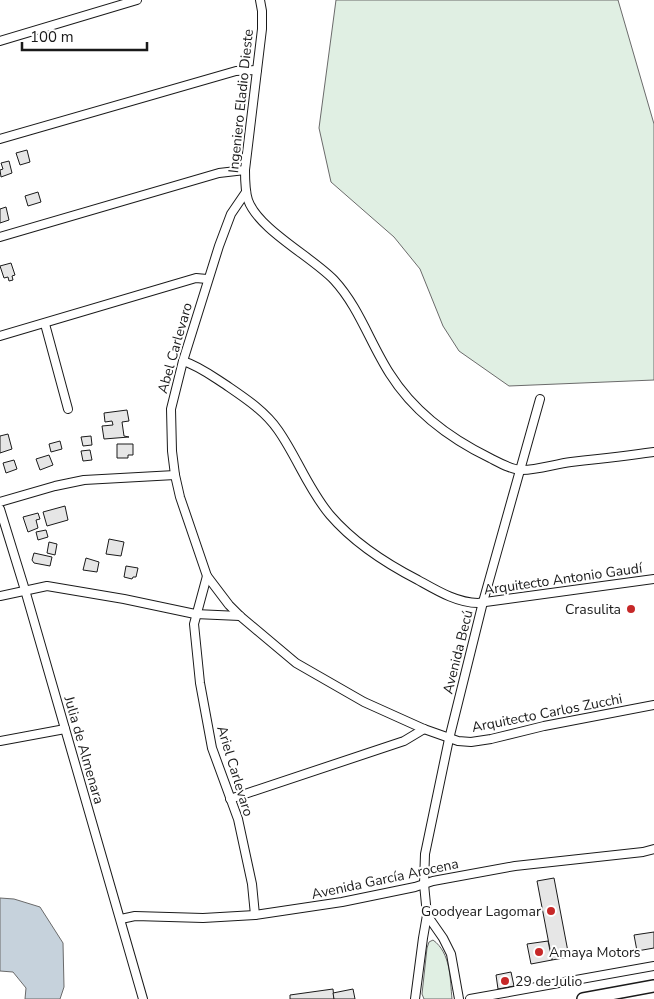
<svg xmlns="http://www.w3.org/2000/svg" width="654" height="999" font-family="'Nunito Sans',sans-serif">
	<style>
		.green { fill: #e0efe3; stroke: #6a6a6a }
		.water { fill: #c6d2dc; stroke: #6a6a6a }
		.building { fill: #e6e6e6; stroke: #1a1a1a }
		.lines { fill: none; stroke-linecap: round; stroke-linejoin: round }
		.minor-casing { stroke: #1a1a1a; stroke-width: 10 }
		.primary-casing { stroke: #1a1a1a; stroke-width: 14 }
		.minor { stroke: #fff; stroke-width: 8 }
		.primary { stroke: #fff; stroke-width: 11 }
		.poi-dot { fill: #c62828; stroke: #fff; stroke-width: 2 }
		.labels { text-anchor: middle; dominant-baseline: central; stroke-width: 4; stroke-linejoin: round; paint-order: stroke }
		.street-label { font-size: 14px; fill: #1a1a1a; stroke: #fff }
		.poi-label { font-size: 14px; fill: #1a1a1a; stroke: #fff; text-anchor: end }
	</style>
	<rect width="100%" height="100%" fill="#fff"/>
	<g class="green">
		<polygon points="336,0 618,0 654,124 654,380 509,386 459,351 443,326 420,269 394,237 331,182 319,128"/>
		<path d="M433 940C451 953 450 979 452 999H424L422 994 427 948 429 942Z"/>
	</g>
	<polygon class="water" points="0,898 14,899 40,907 63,943 64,987 60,999 25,999 26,988 13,972 0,971"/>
	<g class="building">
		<polygon points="27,150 30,162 20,165 16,153"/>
		<polygon points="9,161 12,173 1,177 0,170 3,169 1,163"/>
		<polygon points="38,192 41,202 28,206 25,196"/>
		<polygon points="6,207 9,220 0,223 0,209"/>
		<polygon points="11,263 15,275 12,276 13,280 9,281 8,277 4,278 0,266"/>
		<polygon points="127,410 129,421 122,422 124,436 129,437 104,439 102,426 113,425 112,421 105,422 104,413"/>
		<polygon points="8,434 12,449 0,453 0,436"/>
		<polygon points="91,436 92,445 83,446 81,437"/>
		<polygon points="60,441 62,449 51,452 49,444"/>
		<polygon points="117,444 133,444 133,455 128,455 128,458 117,458"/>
		<polygon points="90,450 92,460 83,461 81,451"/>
		<polygon points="49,455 53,465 40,470 36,459"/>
		<polygon points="14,460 17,469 6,473 3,463"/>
		<polygon points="65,506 68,520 47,526 43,512"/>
		<polygon points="38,513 40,519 36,520 38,528 28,532 23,517"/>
		<polygon points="46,530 48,537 38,540 36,532"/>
		<polygon points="109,539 124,542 121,556 106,554"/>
		<polygon points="49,542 57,544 55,555 47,553"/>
		<polygon points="34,553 52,557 50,566 34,563 32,560"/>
		<polygon points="86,558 99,562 97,572 83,570"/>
		<polygon points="126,566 138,568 136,577 133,577 132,579 124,577"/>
		<polygon points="554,878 569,957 552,960 537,881"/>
		<polygon points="654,932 654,948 637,951 634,935"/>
		<polygon points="548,941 552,960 531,964 527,944"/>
		<polygon points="511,972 514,986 498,989 496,975"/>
		<polygon points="333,989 334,999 290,999 290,995"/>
		<polygon points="353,989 355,999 334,999 333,993"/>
	</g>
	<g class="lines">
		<defs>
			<g id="minor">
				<path d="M260 0 262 11V29L245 170C245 180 245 191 248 200 258 229 312 257 334 280 359 307 370 343 390 374 414 412 451 439 490 458 500 463 512 470 522 470 538 470 555 464 571 462 599 459 626 456 654 452"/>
				<polyline points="0,41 137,0"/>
				<polyline points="0,139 236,71 257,70"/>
				<polyline points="246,192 231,214 219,246 183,361 171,409 172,451 175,475 180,497 207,576 229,605 240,616 296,663 364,702 424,729 458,741 471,742 491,739 544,726 654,705"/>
				<polyline points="0,237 219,173 245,170"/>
				<polyline points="45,324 68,409"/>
				<polyline points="0,336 196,278 207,279"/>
				<path d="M183 361C199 366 212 376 226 385 245 398 265 411 278 430 297 457 308 489 330 515 354 543 385 563 418 580 436 590 457 603 478 603L654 579"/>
				<polyline points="0,502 55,486 84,480 175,475"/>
				<polyline points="0,509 25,590 143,999"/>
				<polyline points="207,576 194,624 200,683 212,748 238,819 252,884 255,915"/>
				<polyline points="0,596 47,586 124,599 195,614 240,616"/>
				<polyline points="0,741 65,729"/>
				<polyline points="230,799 404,741 424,729"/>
				<polyline points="121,919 135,916 203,918 255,915 342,902 415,887 433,881 515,866 643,852 654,849"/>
				<polyline points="415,999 423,938 427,915"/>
				<polyline points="459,999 451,954 443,938 427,915 424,884 425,854 449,739 483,602 540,399"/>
				<polyline points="470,999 654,966"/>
			</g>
			<polyline id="primary" points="583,999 654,986"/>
		</defs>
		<use href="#minor" class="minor-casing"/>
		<use href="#primary" class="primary-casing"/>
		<use href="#minor" class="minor"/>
		<use href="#primary" class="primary"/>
	</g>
	<g class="poi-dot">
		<circle cx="631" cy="609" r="5"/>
		<circle cx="551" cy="911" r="5"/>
		<circle cx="539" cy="952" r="5"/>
		<circle cx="505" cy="981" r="5"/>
	</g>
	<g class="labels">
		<g class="street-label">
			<text transform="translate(241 101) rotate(-84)">Ingeniero Eladio Dieste</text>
			<text transform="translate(175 348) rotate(-74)">Abel Carlevaro</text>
			<text transform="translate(563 579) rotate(-8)">Arquitecto Antonio Gaudí</text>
			<text transform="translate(458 652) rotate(-76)">Avenida Becú</text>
			<text transform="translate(547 713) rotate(-11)">Arquitecto Carlos Zucchi</text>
			<text transform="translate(84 750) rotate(74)">Julia de Almenara</text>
			<text transform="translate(235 771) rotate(73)">Ariel Carlevaro</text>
			<text transform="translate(385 879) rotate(-12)">Avenida García Arocena</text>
		</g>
		<g class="poi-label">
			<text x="621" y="609">Crasulita</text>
			<text x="541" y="911">Goodyear Lagomar</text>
			<text x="549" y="952" text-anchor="start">Amaya Motors</text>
			<text x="515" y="981" text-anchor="start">29 de Julio</text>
		</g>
	</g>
	<path d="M22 42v8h125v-8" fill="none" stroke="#1a1a1a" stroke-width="2.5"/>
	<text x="30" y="42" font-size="15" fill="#1a1a1a" stroke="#ffffff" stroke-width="4" paint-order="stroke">100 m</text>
</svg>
